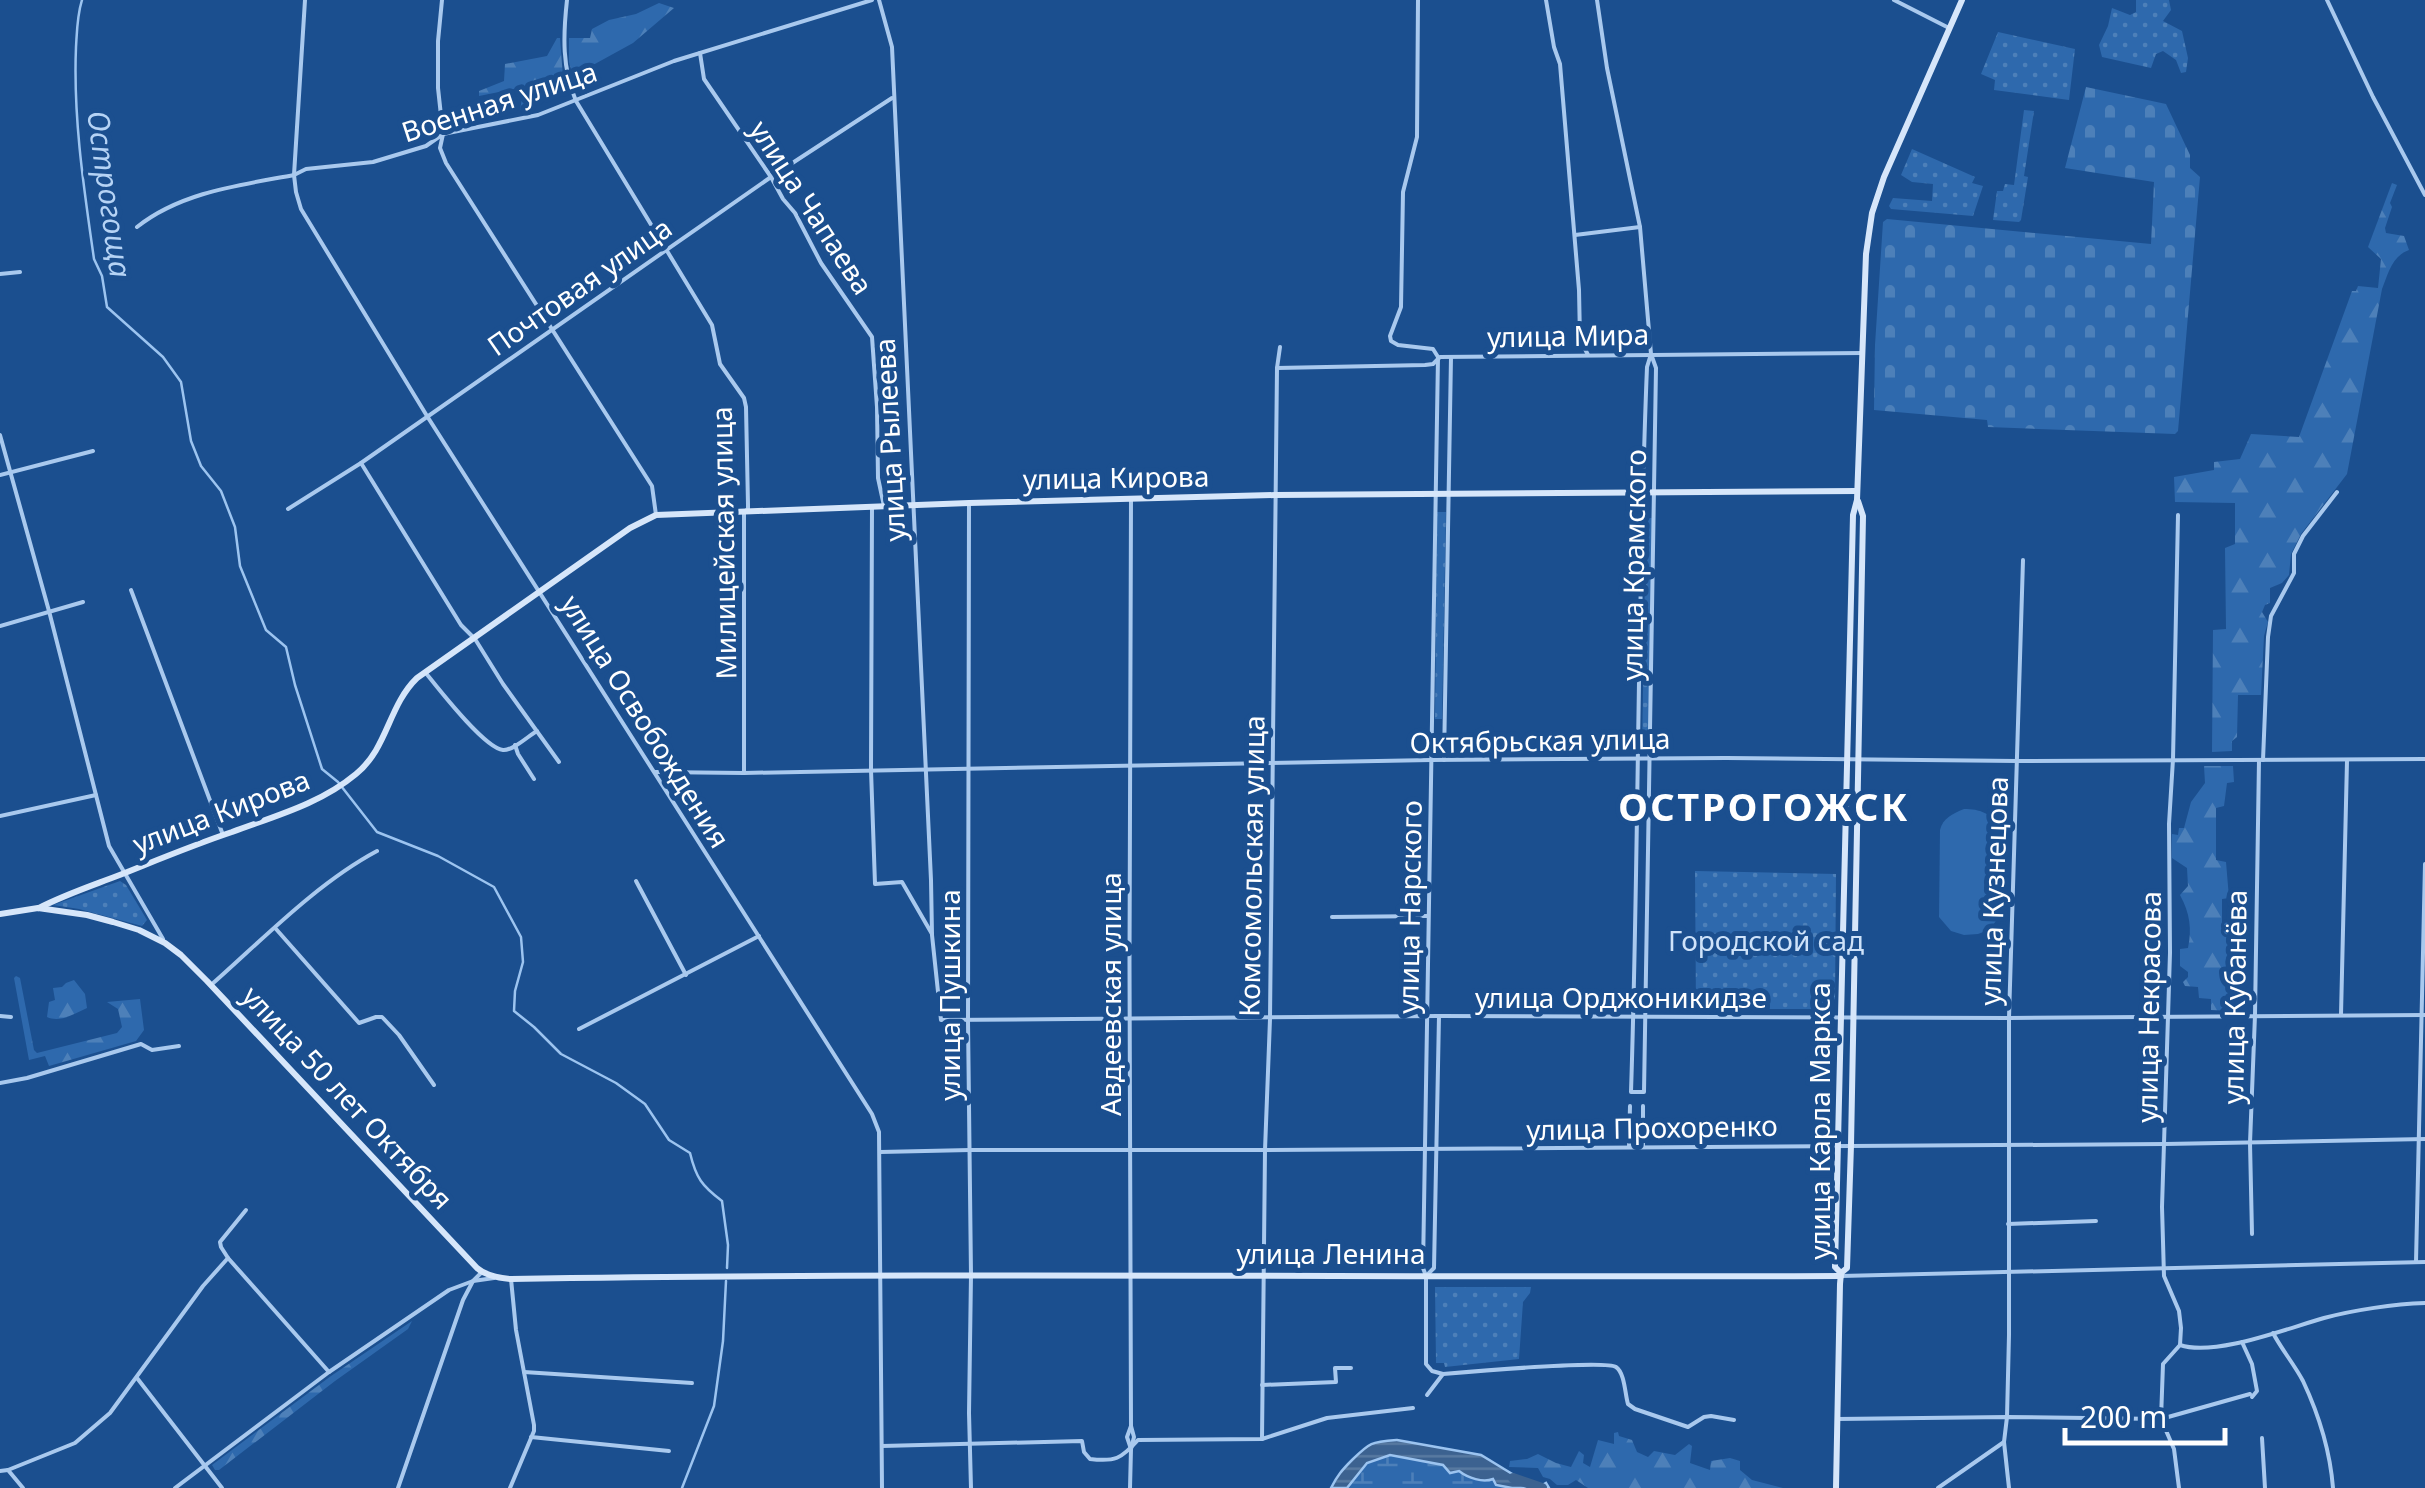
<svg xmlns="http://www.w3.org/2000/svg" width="2425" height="1488" font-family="'Noto Sans',sans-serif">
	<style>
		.green { fill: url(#green-dots) }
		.forest { fill: url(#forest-firs) }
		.wetland { fill: url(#wetland-marsh) }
		.cemetery { fill: url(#cemetery-stones) }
		.pitch { fill: #2e69ad }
		.water { fill: url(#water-rules); stroke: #9cc4f0; stroke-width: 2.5 }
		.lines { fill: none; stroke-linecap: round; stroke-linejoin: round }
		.stream { stroke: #9cc4f0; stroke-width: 2.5 }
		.river { stroke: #3c6290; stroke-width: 10 }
		.street { stroke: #a9c9ee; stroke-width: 4 }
		.secondary { stroke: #d6e6fa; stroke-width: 6 }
		.labels { text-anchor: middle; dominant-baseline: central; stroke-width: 10; stroke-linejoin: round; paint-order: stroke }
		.street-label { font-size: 28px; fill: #fff; stroke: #1b4f8f }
		.park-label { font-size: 28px; fill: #cfe3fa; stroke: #1b4f8f }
		.water-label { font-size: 30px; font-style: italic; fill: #b5d3f5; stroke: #1b4f8f }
		.district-label { font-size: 38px; font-weight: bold; letter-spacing: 2.5px; fill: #fff; stroke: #1b4f8f }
	</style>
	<defs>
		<pattern id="green-dots" width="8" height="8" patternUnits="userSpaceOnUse" patternTransform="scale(2.5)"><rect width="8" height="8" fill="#2e69ad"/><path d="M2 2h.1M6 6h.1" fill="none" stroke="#4d80b9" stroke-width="1.8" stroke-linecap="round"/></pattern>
		<pattern id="forest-firs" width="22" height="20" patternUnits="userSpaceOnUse" patternTransform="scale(2.5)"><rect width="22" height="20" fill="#2e69ad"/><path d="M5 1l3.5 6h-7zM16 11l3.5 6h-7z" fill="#4d80b9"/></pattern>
		<pattern id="wetland-marsh" width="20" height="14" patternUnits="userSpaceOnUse" patternTransform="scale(2.5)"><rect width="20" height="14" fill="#2e69ad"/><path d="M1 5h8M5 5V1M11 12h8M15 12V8" fill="none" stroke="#4d80b9"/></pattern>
		<pattern id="cemetery-stones" width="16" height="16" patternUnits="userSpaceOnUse" patternTransform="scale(2.5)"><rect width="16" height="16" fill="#2e69ad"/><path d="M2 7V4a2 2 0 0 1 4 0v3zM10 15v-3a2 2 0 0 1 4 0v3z" fill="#4d80b9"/></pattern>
		<pattern id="water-rules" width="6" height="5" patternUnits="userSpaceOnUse" patternTransform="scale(2.5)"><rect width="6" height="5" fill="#3c6290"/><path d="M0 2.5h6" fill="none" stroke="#597aa1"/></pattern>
	</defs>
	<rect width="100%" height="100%" fill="#1b4f8f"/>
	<g class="green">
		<polygon points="2136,0 2169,0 2171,10 2163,21 2182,31 2188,58 2186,72 2181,73 2176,60 2163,51 2156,54 2151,68 2102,57 2099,45 2108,26 2112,8 2130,15 2136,12"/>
		<polygon points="1998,32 2075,49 2069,100 1994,90 1995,80 1981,74"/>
		<polygon points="2024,110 2034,111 2024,176 2028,177 2021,220 2019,222 1993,220 1997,191 2003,191 2005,184 2014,185"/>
		<polygon points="1912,149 1975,177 1972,183 1983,186 1973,216 1891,209 1889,206 1893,198 1932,201 1933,184 1912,182 1901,175"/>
		<polygon points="1437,512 1446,512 1442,719 1435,719"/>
		<polygon points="1646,518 1652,518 1648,750 1642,750"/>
		<polygon points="1695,871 1836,874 1835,999 1825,1009 1696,1009"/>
		<polygon points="120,881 126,885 147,920 142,926 79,909 53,905"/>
		<polygon points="1435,1287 1531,1287 1530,1293 1523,1302 1519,1359 1445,1367 1444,1363 1436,1363"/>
	</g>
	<g class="forest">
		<polygon points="659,3 674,8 633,43 573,76 569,62 569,38 590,38 592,29 609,20 636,14"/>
		<polygon points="557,38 560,38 563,77 534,91 529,105 520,110 524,87 479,96 479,91 504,81 505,64 547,56"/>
		<path d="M2392 183 2397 185 2390 203 2392 207 2385 228 2386 233 2404 236 2409 250C2392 256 2388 274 2382 289L2347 474 2301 534 2291 554 2289 575 2282 583 2270 588V603L2265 605 2262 612 2268 622 2264 636 2261 695H2238L2237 737 2232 741V751L2212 752 2213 630 2226 629 2225 548 2235 544V503L2175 502 2174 477 2214 470V462L2240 459 2251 434 2299 437 2352 291H2356L2358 286 2378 288 2381 259 2368 247Z"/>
		<path d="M2204 766H2233L2234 782 2227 783 2224 806 2216 808V860L2226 862 2229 898 2222 899V922L2230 923C2235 936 2222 950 2233 963L2232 1011 2211 1010V999L2199 998 2198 987 2185 986 2183 982 2188 977V972L2180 966V949L2188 948C2192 929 2190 913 2180 895L2188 886 2187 868 2172 858V834L2178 835 2179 828H2184L2191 802 2205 783Z"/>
		<polygon points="16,976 20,978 34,1050 37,1053 117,1033 122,1027 118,1009 107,1002 140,999 144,1030 136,1041 49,1066 45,1056 29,1060 14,978"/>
		<path d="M74 980 85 994 87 1008C74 1014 60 1023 47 1017L49 1002 55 1000 53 988 62 987 66 983Z"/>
		<polygon points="412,1321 408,1329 335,1381 219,1470 215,1470 212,1465 331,1376"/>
		<polygon points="1618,1432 1619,1436 1632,1440 1637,1452 1648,1457 1654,1451 1675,1455 1689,1444 1692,1446 1690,1463 1710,1470 1711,1461 1730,1458 1740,1461 1740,1470 1752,1480 1783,1488 1588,1488 1576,1480 1568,1485 1557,1485 1550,1479 1543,1477 1538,1468 1509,1467 1510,1461 1527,1459 1538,1454 1556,1463 1571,1467 1579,1451 1584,1455 1583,1463 1590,1467 1598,1440 1614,1444 1614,1433"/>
	</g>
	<polygon class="wetland" points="1390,1455 1443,1465 1486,1482 1494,1479 1512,1488 1348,1488 1367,1463"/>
	<polygon class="cemetery" points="2086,87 2166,104 2190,155 2190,168 2200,177 2178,431 2175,434 1988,427 1987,420 1874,410 1875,345 1883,222 1887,219 2151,244 2154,182 2065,168"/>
	<path class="pitch" d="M1964 809C1980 809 1991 813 2000 828L1999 917 1989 930 1978 934 1964 935 1951 931 1939 917 1940 830C1943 818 1952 814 1964 809Z"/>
	<path class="water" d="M1397 1440 1481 1455 1527 1483 1539 1487 1546 1483 1549 1488H1512L1496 1485 1493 1479C1483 1483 1468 1478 1459 1471L1450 1473 1443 1465 1390 1455 1367 1463 1347 1488H1331C1337 1476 1342 1470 1352 1460 1370 1442 1371 1442 1397 1440Z"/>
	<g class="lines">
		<g class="stream">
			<path d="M82 0C77 16 77 31 76 47 73 118 84 189 94 259L102 276 107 307 163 357 181 382 191 441 201 466 221 491 235 527 240 566 266 630 286 647 295 685 322 769 338 782 377 832 438 856 494 887 521 937 523 962 515 991 514 1011 534 1027 561 1054 616 1083 645 1104 669 1140 690 1153C696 1178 702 1186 722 1201L728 1245 727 1268"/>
			<polyline points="682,1488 714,1406 723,1341 726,1281"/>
		</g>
		<polyline class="river" points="1513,1478 1542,1488"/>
		<g class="street">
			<polyline points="305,0 294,175 296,192 301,209 427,416 872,1114 879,1132 882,1488"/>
			<polyline points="442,0 438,41 438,88 443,134 440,148 446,163 652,486 656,515"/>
			<path d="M567 0C563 36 562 68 576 101L712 325 720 364 744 398 746 407 748 505V509L744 512V773"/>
			<polyline points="879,0 892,47 931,880 932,935 941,1020 1439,1016 2009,1018 2425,1015"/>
			<path d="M1418 0 1417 137 1403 192 1401 307 1390 336 1391 341 1398 345 1433 349 1438 357 1423 1268 1426 1276V1364L1432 1371 1443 1374C1466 1372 1605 1360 1616 1367 1625 1373 1625 1395 1628 1404L1635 1409 1688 1427 1704 1417 1711 1416 1734 1420"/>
			<polyline points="1546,0 1554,47 1560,64 1579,290 1580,339 1588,355"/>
			<path d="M1597 0 1607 68 1640 227 1651 354 1656 368 1644 1092H1631C1639 850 1637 609 1647 367L1651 354"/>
			<polyline points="1894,0 1949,28"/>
			<polyline points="2327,0 2373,97 2425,195"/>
			<polyline points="700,53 704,79 771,177 783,199 795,213 821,263 872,337 877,407 878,478 884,506"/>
			<path d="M137 227C181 192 240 185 294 175L306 169 373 162 426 146 443 134 538 115 674 61 872 0"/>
			<polyline points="1575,235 1640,227"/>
			<polyline points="0,274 20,272"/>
			<polyline points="1277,368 1425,365 1433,364 1440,357 1863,353"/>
			<polyline points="0,435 49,611 109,846 163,939"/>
			<polyline points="361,463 461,625 475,639 503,684 559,762"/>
			<polyline points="0,475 93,451"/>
			<polyline points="969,503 968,1021 971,1275 969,1413 971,1488"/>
			<polyline points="872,507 871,770 875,884 902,882 932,934"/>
			<polyline points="288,509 361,463 771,177 892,98"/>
			<polyline points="2178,515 2173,759 2169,824 2170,953 2162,1207 2164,1276 2179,1311 2181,1328 2180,1345 2163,1364 2161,1419 2174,1449 2179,1488"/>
			<polyline points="131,590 223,835"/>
			<polyline points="0,626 83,602"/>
			<path d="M425 672C438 688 484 748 503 750 513 751 528 736 537 731"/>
			<polyline points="515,745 518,754 534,779"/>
			<polyline points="1444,760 1451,357"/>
			<polyline points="2263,760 2268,637 2271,616 2294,573 2294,554 2303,536 2337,492"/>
			<polyline points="655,772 744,773 1431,760 1726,758 2017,761 2425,759"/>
			<polyline points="0,816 96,795"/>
			<polyline points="636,881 686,975"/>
			<polyline points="1332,917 1427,916"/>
			<polyline points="276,929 359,1023 376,1017 382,1017 399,1035 434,1085"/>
			<path d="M211 985C262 940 317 883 377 851"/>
			<polyline points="2341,1015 2347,761"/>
			<polyline points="0,1016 11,1017"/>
			<polyline points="579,1029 759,936"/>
			<polyline points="0,1083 27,1078 141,1044 152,1050 179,1046"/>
			<polyline points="1629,1147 1630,1106"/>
			<polyline points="1643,1147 1643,1106"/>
			<polyline points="880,1152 970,1150 1265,1150 2165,1144 2425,1139"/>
			<polyline points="2008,1224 2096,1221"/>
			<polyline points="2252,1234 2250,1143 2255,1015 2259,760"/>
			<polyline points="228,1258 221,1247 220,1242 246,1210"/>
			<polyline points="2416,1262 2425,864"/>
			<polyline points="1426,1276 1434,1268 1439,1016"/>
			<polyline points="1841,1276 2425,1262"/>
			<path d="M2273 1333C2282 1350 2294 1364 2303 1381 2319 1415 2330 1450 2333 1488"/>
			<polyline points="2242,1342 2252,1364 2257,1391 2252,1397"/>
			<path d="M2180 1345C2215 1357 2288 1328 2324 1318 2354 1310 2394 1304 2425 1303"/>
			<polyline points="524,1372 692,1383"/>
			<polyline points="137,1378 222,1488"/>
			<polyline points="1262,1385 1336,1382 1335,1368 1351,1368"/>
			<polyline points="1427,1395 1443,1374"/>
			<polyline points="1837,1419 2007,1417 2161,1419 2250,1394"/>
			<polyline points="531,1437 669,1451"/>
			<polyline points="2262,1438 2265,1488"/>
			<polyline points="1262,1439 1265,1150 1270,1019 1277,368 1280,347"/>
			<path d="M882 1446 1082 1441 1084 1452 1090 1459C1115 1462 1121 1459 1138 1440L1262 1439 1327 1418 1413 1408"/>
			<polyline points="1131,1449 1127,1437 1131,1426"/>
			<polyline points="8,1470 23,1488"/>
			<polyline points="0,1471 8,1470 75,1443 110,1413 203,1286 228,1258 329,1372"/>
			<polyline points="175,1488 329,1372 449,1290 473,1281 494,1278"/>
			<polyline points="398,1488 463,1300 473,1281 482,1272"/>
			<polyline points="510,1488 534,1431 534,1425 516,1330 511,1279"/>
			<path d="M1130 1488 1131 1449 1134 1437 1131 1426C1129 1117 1129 808 1131 499"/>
			<polyline points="1938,1488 2004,1442"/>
			<polyline points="2009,1488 2004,1442 2007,1417 2009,1335 2009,1018 2023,560"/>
		</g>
		<g class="secondary">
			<path d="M39 908C64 895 91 886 117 876 155 861 193 845 232 832 275 816 320 804 356 774 388 748 388 706 417 678L630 528 656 515 969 503 1275 495 1857 491"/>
			<path d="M0 914 38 908 87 915 113 922 139 930 165 943 181 955 207 981 477 1268C486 1276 499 1278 511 1279 954 1272 1397 1278 1841 1276"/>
			<polyline points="1841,1273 1835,1267 1853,515 1857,500 1866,254 1872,213 1884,177 1962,0"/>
			<polyline points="1836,1488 1840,1284 1841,1273 1847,1268 1851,1145 1863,516 1858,501"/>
		</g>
	</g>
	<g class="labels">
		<g class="street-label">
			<text transform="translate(499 101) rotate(-18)">Военная улица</text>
			<text transform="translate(812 207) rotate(57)">улица Чапаева</text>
			<text transform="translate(579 286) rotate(-35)">Почтовая улица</text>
			<text transform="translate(1568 335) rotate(-1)">улица Мира</text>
			<text transform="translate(889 440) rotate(-93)">улица Рылеева</text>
			<text transform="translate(1116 477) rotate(-1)">улица Кирова</text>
			<text transform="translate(723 543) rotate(-91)">Милицейская улица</text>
			<text transform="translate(1633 565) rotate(-89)">улица Крамского</text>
			<text transform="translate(646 721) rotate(58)">улица Освобождения</text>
			<text transform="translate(1540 740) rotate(-1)">Октябрьская улица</text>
			<text transform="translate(221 811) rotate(-21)">улица Кирова</text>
			<text transform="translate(1251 866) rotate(-89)">Комсомольская улица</text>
			<text transform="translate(1993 891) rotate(-88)">улица Кузнецова</text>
			<text transform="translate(1409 907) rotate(-89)">улица Нарского</text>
			<text transform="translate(1110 994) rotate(-90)">Авдеевская улица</text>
			<text transform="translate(949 995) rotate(-90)">улица Пушкина</text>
			<text x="1621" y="997">улица Орджоникидзе</text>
			<text transform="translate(2234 997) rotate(-89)">улица Кубанёва</text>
			<text transform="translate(2148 1007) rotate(-89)">улица Некрасова</text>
			<text transform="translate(348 1097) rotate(47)">улица 50 лет Октября</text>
			<text transform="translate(1819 1121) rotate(-90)">улица Карла Маркса</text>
			<text transform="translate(1652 1127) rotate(-1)">улица Прохоренко</text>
			<text x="1331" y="1253">улица Ленина</text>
		</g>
		<g class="park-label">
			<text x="1766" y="940">Городской сад</text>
		</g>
		<g class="water-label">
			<text transform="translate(110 194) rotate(82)">Острогоща</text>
		</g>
		<g class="district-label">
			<text x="1764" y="806">ОСТРОГОЖСК</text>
		</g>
	</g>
	<path d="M2065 1428v15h160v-15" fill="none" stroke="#ffffff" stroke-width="5"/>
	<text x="2080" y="1428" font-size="30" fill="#ffffff" stroke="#1b4f8f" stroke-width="8" paint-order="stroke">200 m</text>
</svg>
